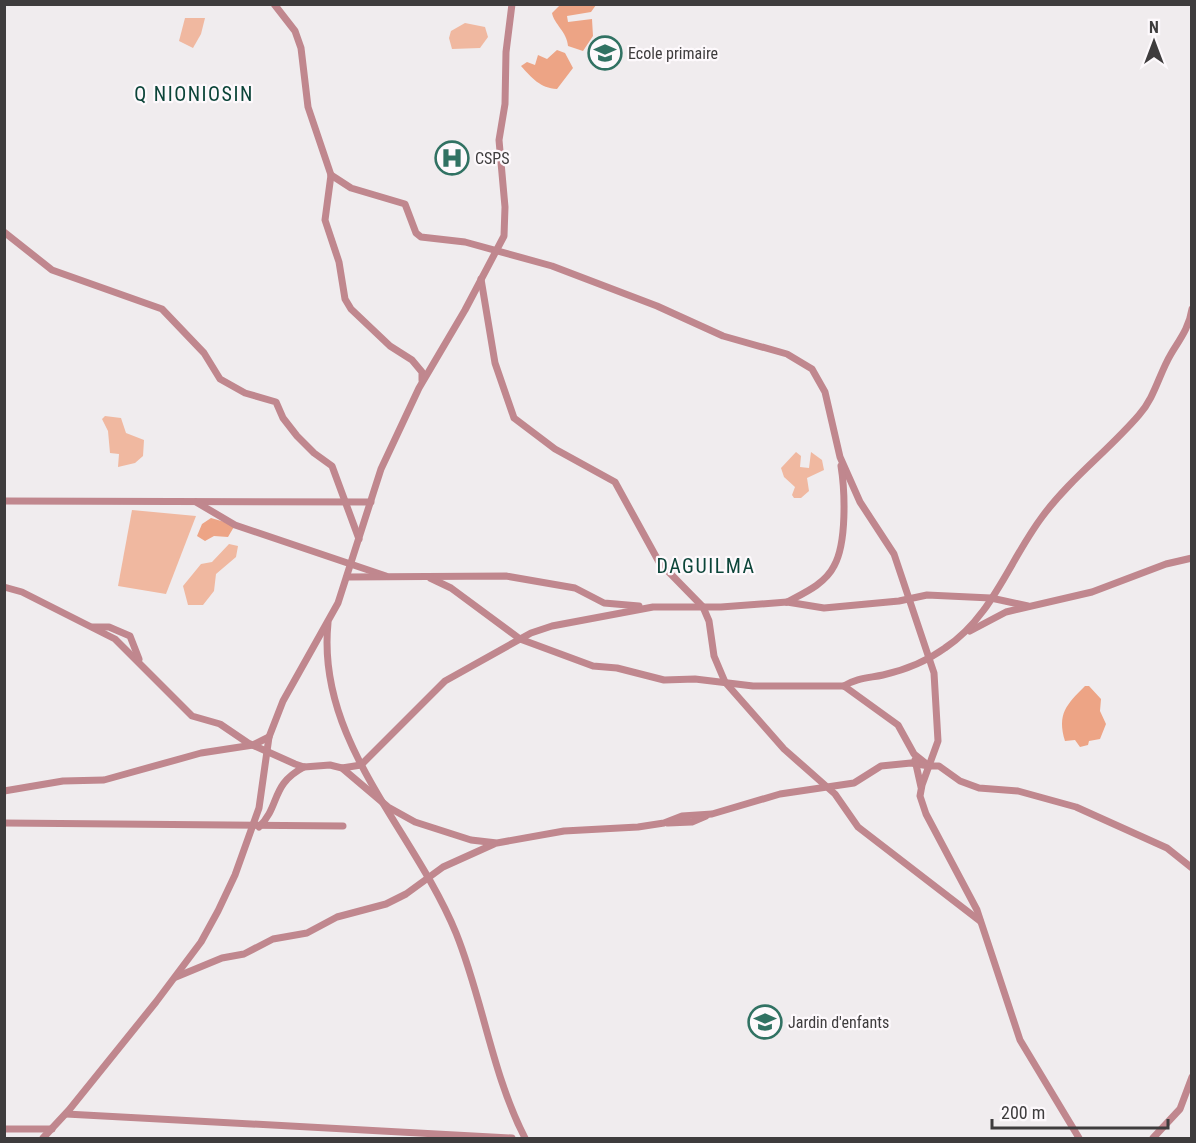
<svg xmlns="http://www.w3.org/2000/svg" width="1196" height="1143" font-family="'Roboto Condensed',sans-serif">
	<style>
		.green { fill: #f0b8a0 }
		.forest { fill: #eda485 }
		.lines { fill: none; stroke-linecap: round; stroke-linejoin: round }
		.minor { stroke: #c0878e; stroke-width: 7 }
		.labels { text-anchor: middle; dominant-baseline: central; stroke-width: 4.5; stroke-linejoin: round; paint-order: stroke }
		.poi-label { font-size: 16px; fill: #3e3c3d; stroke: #fdf9fc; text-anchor: start }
		.quarter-label { font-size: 20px; letter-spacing: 1.5px; fill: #0c4539; stroke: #fdf9fc }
	</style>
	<rect width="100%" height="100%" fill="#f0ecee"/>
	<g class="green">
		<polygon points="185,18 205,18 201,34 193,48 179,41"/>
		<polygon points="465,23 485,27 488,37 480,48 452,49 449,38 451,31"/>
		<polygon points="105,416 121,418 126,433 144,440 143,456 135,463 118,467 119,454 110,453 108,431 102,419"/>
		<polygon points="796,452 801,456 800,467 809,468 811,452 822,460 824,470 807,478 809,491 801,498 794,498 792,495 795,487 784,477 781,468"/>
		<polygon points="132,510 196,516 166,594 118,586"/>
		<polygon points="229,544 238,546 236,557 216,574 214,591 203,605 188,605 183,586 201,564 212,562"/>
	</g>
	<g class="forest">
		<path d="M561 4 596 5 591 12 567 16 568 22 592 19 593 36 583 51 568 46C567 32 554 24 552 13Z"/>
		<path d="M557 50 565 53 573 68 557 89C540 88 532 78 521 66L527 62 535 65 538 55 547 59Z"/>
		<polygon points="211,518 235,525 228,537 214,536 205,541 197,536 202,524"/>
		<path d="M1085 686H1089L1101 699 1100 711 1106 724 1100 739 1089 741 1088 745 1080 747 1075 740 1065 741C1057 714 1066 705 1085 686Z"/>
	</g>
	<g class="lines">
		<g class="minor">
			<polyline points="274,4 295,31 301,48 308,107 331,175 325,220 339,262 345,299 351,309 390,346 412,360 422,372 422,380"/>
			<polyline points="331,175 351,188 405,204 416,233 421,237 465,242 552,266 657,306 723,336 787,354 812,369 825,392 840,457 860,502 894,554 934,673 938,741 922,785 920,796 926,814 977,910 1020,1040 1079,1138"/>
			<polyline points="4,232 52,270 162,309 204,353 220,379 245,393 276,402 283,418 297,436 314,453 332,466 359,539"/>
			<polyline points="481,279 495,363 514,418 555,449 615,482 659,562 703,607 709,621 714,656 725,682 784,749 835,794 858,827 980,921"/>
			<polyline points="4,501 371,502"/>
			<polyline points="196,502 235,525 386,576"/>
			<polyline points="347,577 506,576 575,588 604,603 639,606"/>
			<polyline points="430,578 451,588 520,639 593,666 617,668 664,680 695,679 753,686 844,686 898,725 914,754 929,766 939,766 960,781 979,788 1018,791 1076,807 1167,848 1192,868"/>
			<polyline points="4,587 22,592 115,639 192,716 220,724 248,743 295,764 304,767 330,765 342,768 388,807 415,822 471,840 497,843 564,831 638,827 664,823 682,816 712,814 780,794 854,783 881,766 911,763 929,766"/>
			<path d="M787 602C804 593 825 584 834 566 847 543 845 491 841 466"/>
			<path d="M328 623C316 742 414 830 456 933 483 1000 492 1074 525 1138"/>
			<polyline points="93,627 109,627 130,636 139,659"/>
			<polyline points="970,631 1006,612 1092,592 1166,564 1192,558"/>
			<path d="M844 686C856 678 869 678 883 675 905 670 927 661 945 648 992 617 1009 561 1042 517 1070 479 1109 450 1139 415 1155 397 1159 374 1171 354 1180 339 1189 328 1192 309"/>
			<polyline points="915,760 921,787"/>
			<polyline points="342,768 361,765 445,681 531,633 552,626 653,607 721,607 787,602 824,608 899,601 927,595 991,598 1028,606"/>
			<polyline points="4,791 63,781 104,780 201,753 253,745 269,737"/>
			<polyline points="4,823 343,826"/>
			<polyline points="668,823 692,822 706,816"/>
			<path d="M259 827C281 805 270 785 304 767"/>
			<polyline points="176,977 222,958 244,954 273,939 307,933 337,917 386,904 406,894 443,867 494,844"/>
			<polyline points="66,1114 512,1138"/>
			<polyline points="4,1129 52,1129"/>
			<polyline points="43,1138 69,1110 156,1002 201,942 218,911 235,875 259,808 269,737 283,701 338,603 381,469 419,388 465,310 504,236 505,207 499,140 505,104 506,52 512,4"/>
			<polyline points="1153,1138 1180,1109 1192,1077"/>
		</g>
	</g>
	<defs>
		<symbol id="school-ring" viewBox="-11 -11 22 22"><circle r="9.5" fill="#fdf9fc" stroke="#317263" stroke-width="1.5"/><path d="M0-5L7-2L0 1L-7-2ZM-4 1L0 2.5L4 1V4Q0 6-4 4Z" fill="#317263"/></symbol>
		<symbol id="hospital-ring" viewBox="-11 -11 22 22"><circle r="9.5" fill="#fdf9fc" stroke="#317263" stroke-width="1.5"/><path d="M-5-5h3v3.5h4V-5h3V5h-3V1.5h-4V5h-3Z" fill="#317263"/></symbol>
	</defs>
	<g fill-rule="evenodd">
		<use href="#school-ring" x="586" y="34" width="38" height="38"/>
		<use href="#hospital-ring" x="433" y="139" width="38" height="38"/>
		<use href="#school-ring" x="746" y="1003" width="38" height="38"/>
	</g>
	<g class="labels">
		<g class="poi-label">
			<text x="628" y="53">Ecole primaire</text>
			<text x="475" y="158">CSPS</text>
			<text x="788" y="1022">Jardin d'enfants</text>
		</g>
		<g class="quarter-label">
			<text x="194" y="94">Q NIONIOSIN</text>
			<text x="706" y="566">DAGUILMA</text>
		</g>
	</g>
	<rect width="1196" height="1143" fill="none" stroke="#3e3c3d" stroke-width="12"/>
	<g transform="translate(1154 42)" stroke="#fdf9fc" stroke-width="4.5" paint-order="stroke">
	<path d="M0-4.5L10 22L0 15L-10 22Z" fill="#3e3c3d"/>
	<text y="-9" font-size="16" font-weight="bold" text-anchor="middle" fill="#3e3c3d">N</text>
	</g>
	<path d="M992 1119v9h176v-9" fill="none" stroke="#3e3c3d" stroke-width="3"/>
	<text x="1001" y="1119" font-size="18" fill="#3e3c3d" stroke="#fdf9fc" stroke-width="4.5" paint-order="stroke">200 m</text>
</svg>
